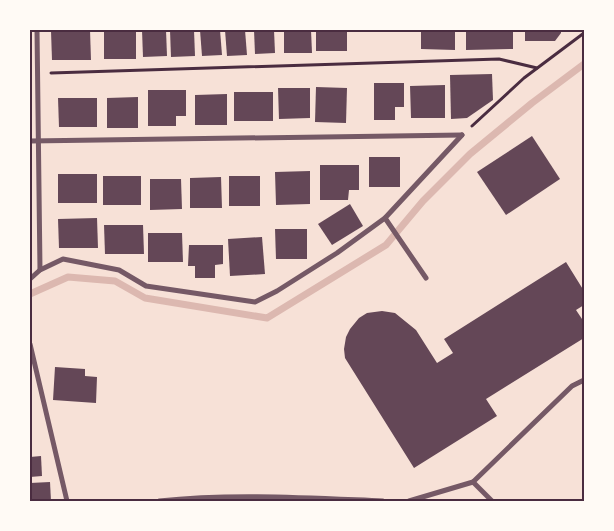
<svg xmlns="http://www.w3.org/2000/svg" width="614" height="531" font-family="'DM Sans',sans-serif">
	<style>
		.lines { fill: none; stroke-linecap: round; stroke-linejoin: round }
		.stream { stroke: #dcb8b0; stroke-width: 7 }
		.building { fill: #644757 }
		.path { stroke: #4a2c40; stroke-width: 3 }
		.minor { stroke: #755966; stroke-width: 5 }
		.neatline { fill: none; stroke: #4a2c40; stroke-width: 2 }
	</style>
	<rect width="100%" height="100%" fill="#f7e1d7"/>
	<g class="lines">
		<polyline class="stream" points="30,294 68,277 115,281 145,298 267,318 386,245 423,201 470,154 532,103 584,64"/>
	</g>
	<g class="building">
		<polygon points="90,30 91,60 52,60 51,31"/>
		<rect x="104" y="30" width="32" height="29"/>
		<polygon points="142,30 166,30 167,56 143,57"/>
		<polygon points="170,30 194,30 195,56 171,57"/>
		<polygon points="200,30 220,30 222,55 202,56"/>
		<polygon points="225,30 245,30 247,55 227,56"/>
		<polygon points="254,30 274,30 275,53 255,54"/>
		<polygon points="284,30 311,30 312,53 284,53"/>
		<rect x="316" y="30" width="31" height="21"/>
		<polygon points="421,30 455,30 455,50 421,49"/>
		<polygon points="466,30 513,30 513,49 466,50"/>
		<polygon points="525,30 561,30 561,33 555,41 525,41"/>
		<polygon points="492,74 493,100 467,118 451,119 450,75"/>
		<polygon points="374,83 404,83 404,107 395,107 395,120 374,120"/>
		<polygon points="445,85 445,118 411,118 410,86"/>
		<polygon points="316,87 347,88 346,123 315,122"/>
		<polygon points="278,88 310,88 310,118 279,119"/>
		<polygon points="148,90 186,90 186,116 176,116 176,126 148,126"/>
		<rect x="234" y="92" width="39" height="29"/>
		<polygon points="227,94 227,125 195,125 195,95"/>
		<polygon points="138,97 138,128 107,128 107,98"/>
		<polygon points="58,98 97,98 97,127 59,127"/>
		<polygon points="532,136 560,179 506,215 477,172"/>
		<rect x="369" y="157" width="31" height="30"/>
		<polygon points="320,165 359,165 359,190 349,190 348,200 320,200"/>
		<polygon points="310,171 310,204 276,205 275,172"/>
		<rect x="58" y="174" width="39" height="29"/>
		<rect x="103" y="176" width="38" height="29"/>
		<rect x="229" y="176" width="31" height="30"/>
		<polygon points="221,177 222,208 190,208 190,178"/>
		<polygon points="150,179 181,179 182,209 150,210"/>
		<polygon points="350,204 363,226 332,245 318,224"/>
		<polygon points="97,218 98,248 59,248 58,219"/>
		<polygon points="104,225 143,225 144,254 105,254"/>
		<polygon points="275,229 307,229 307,259 276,259"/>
		<polygon points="148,233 182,233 183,262 148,262"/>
		<polygon points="262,237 265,274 230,276 228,239"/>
		<polygon points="189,245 223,245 223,264 215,265 215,278 195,278 195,266 188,266"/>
		<polygon points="566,262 584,291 584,305 576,310 584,322 584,338 486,399 497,416 414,468 345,358 344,349 346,337 350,329 359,318 367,313 382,311 395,313 416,330 437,363 453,353 444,339"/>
		<polygon points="55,367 85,369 85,376 97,377 96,403 53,400"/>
		<polygon points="41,456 42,476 30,477 30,457"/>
		<polygon points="50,482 51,501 31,501 30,483"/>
	</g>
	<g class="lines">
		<g class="path">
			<polyline points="51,73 499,59 537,68"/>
			<polyline points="472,126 524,78 584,33"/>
		</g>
		<g class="minor">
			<polyline points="37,30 40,270"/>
			<polyline points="30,141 462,135"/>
			<polyline points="385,218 426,278"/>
			<polyline points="30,279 40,270 63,259 119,270 146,286 255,302 277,291 337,253 385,218 462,135"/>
			<polyline points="30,344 67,501"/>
			<polyline points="473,482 492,501"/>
			<path d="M159 501C232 493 310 498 383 501"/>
			<polyline points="409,501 473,482 572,386 584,380"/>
		</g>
	</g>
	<rect width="614" height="531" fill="none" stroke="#fffaf5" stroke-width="62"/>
	<rect x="31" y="31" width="552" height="469" class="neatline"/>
</svg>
